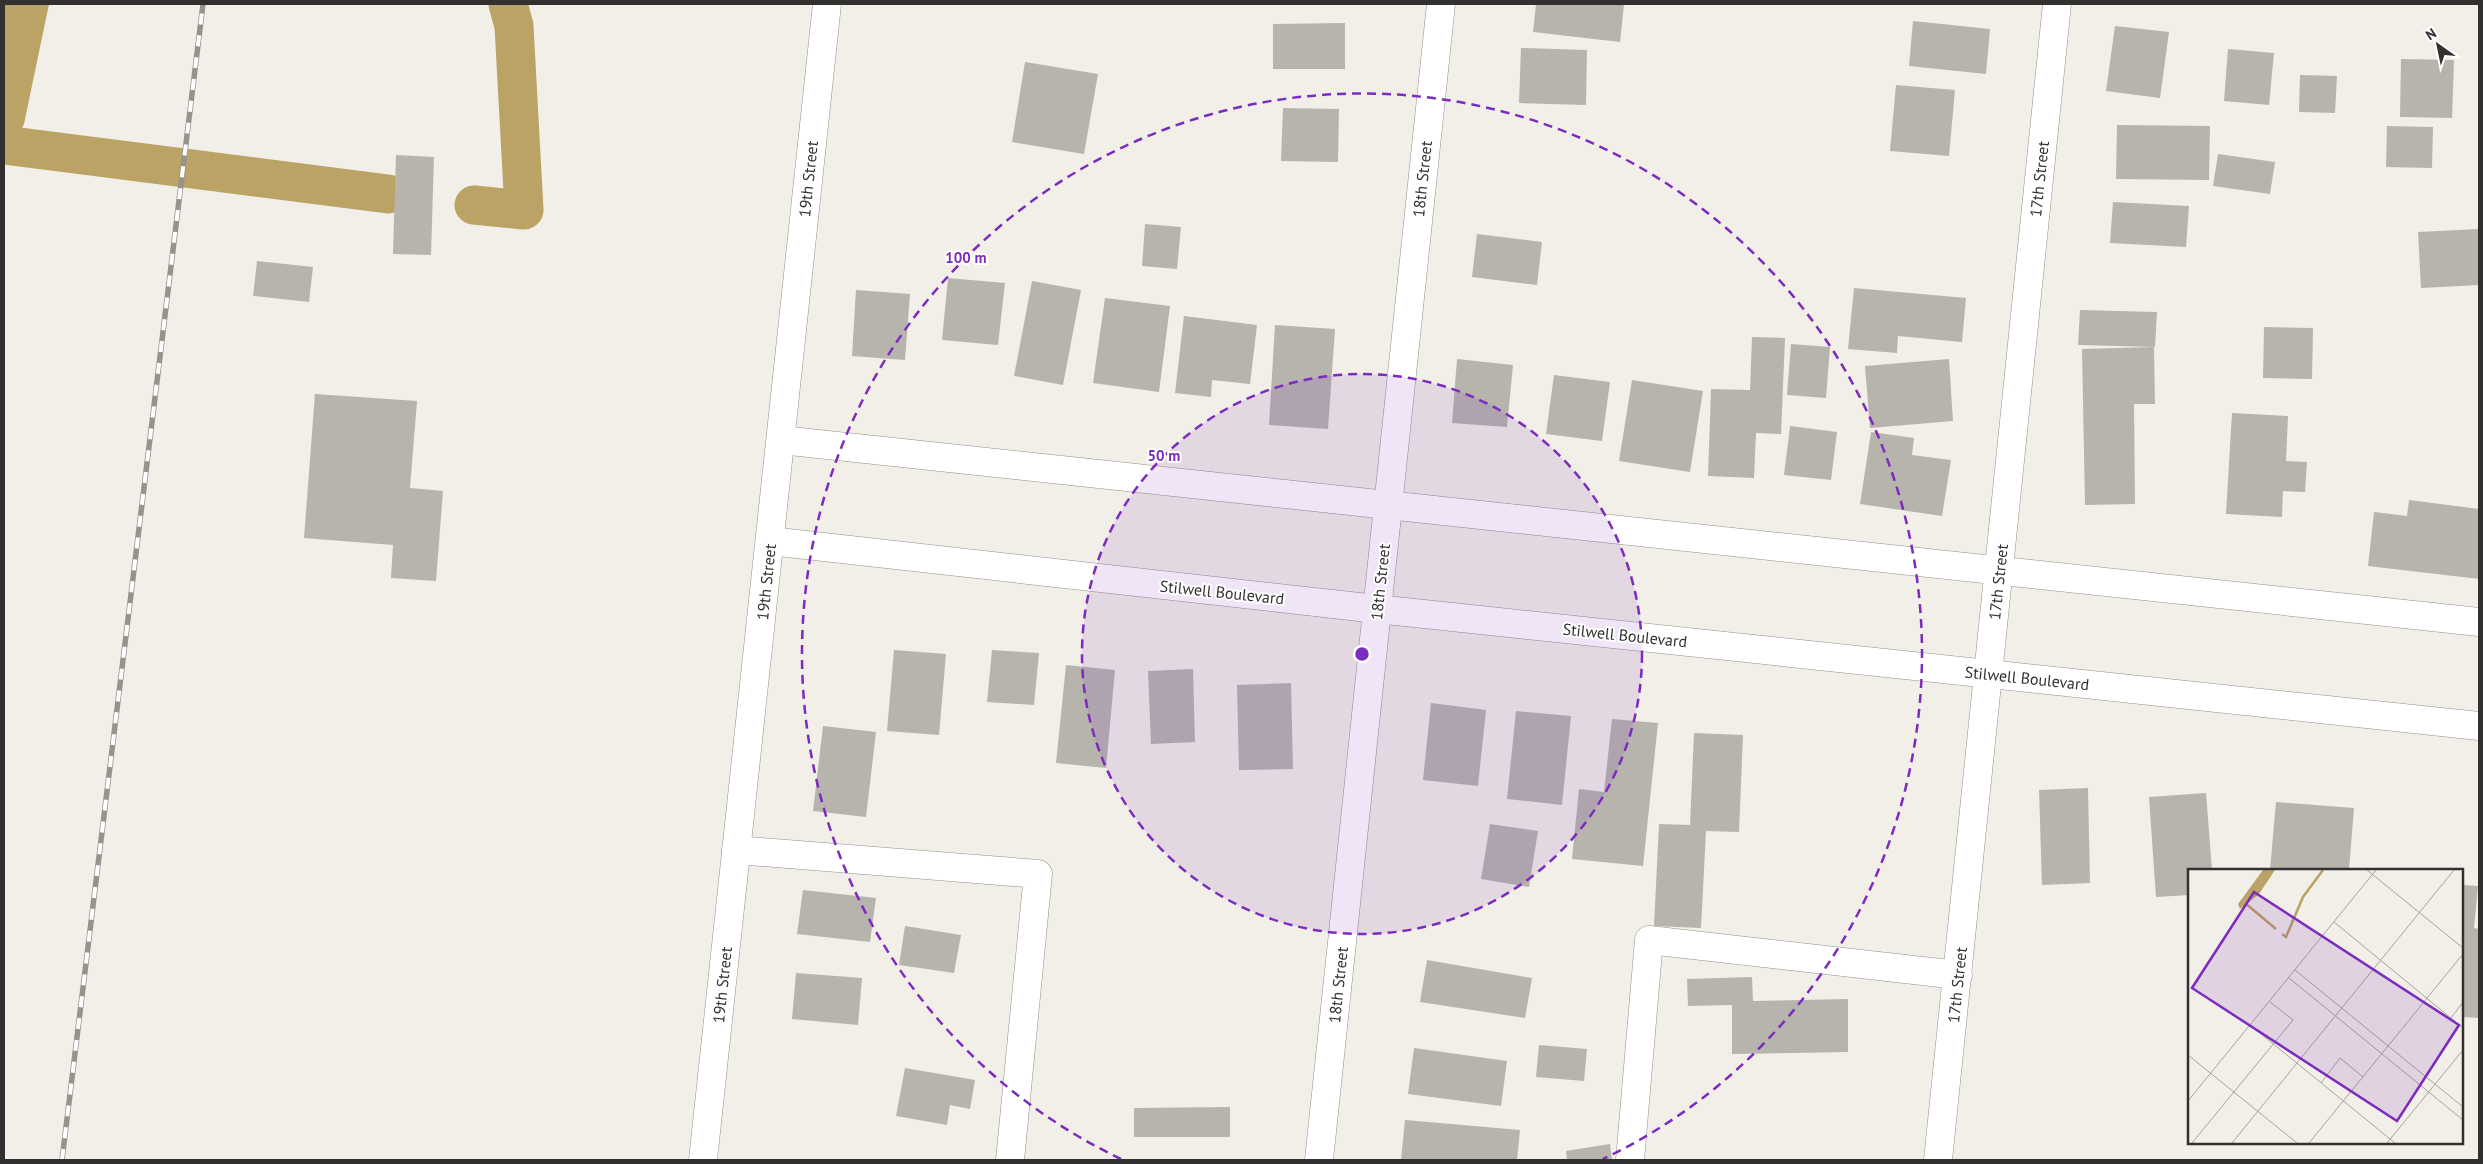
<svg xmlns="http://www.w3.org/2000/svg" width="2483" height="1164" font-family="'PT Sans',sans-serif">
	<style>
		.water { fill: #bba366 }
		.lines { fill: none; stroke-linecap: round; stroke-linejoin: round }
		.canal { stroke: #bba366; stroke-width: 39 }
		.building { fill: #b7b4ad }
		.minor-casing { stroke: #93908a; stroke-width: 29 }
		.minor { stroke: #fff; stroke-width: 28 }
		.rail-casing { stroke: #95938e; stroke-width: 5.5 }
		.rail { stroke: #fff; stroke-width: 4; stroke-dasharray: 11; stroke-linecap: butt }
		.ring { fill: none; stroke: #7b2cbf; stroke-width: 2.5; stroke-dasharray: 9 6 }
		.labels { text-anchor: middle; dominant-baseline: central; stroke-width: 4; stroke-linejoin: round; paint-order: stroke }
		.street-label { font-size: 16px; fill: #33312f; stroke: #fff }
		.inset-river { fill: none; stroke: #bba366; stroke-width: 2.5 }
		.inset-road { fill: none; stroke: #a6a39e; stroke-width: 1 }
		.view { fill: #7b2cbf; fill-opacity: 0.15; stroke: #7b2cbf; stroke-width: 2.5 }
		.inset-edge { fill: none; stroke: #33312f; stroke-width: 2.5 }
		.centre { fill: #7b2cbf; stroke: #fff; stroke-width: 2.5 }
		.ring-label { font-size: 15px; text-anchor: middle; font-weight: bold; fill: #7b2cbf; stroke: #fff; stroke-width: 4; stroke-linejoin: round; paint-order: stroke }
	</style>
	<rect width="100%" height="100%" fill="#f2efe8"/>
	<polygon class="water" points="4,4 49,4 24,124 4,163"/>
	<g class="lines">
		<g class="canal">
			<polyline points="4,145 388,194"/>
			<polyline points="474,205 524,210 514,26 508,4"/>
		</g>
	</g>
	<g class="building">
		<polygon points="1536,4 1624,4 1620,42 1533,32"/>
		<polygon points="1913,21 1990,29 1986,74 1909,66"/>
		<polygon points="1345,23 1345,69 1273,69 1273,24"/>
		<polygon points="2115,26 2169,32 2160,98 2106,91"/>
		<polygon points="1521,48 1587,50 1586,105 1519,103"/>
		<polygon points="2228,49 2274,53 2269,105 2224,101"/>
		<polygon points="2401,59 2454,60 2452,118 2400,117"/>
		<polygon points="1025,62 1098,74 1084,154 1012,142"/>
		<polygon points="2300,75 2337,76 2335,113 2299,112"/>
		<polygon points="1896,85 1955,90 1949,156 1890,151"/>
		<polygon points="1283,108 1339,109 1338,162 1281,161"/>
		<polygon points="2117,125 2210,126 2209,180 2116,179"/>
		<polygon points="2387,126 2433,127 2432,168 2386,167"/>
		<polygon points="2218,154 2275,162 2270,194 2213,186"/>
		<polygon points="396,155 434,157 431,255 393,254"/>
		<polygon points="2113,202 2189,206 2186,247 2110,243"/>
		<polygon points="1145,224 1181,227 1177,269 1142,266"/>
		<polygon points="2479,229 2479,285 2421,288 2418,232"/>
		<polygon points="1477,234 1542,242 1537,285 1472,277"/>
		<polygon points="257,261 313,267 309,302 253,296"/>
		<polygon points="948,278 1005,283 998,345 942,340"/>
		<polygon points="1032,281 1081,290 1063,385 1014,376"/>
		<polygon points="1854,288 1966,298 1962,342 1898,336 1897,353 1848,349"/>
		<polygon points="856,290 910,294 905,360 852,356"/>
		<polygon points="1105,298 1170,306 1159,392 1093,383"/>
		<polygon points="2080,310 2157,312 2155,347 2078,345"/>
		<polygon points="1184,316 1257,325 1250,384 1212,380 1211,397 1175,393"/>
		<polygon points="1275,325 1335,329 1328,429 1269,425"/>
		<polygon points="2264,327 2313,328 2312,379 2263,378"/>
		<polygon points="1752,337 1785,338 1781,434 1756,433 1754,478 1708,476 1711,389 1750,390"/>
		<polygon points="1791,344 1830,347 1826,398 1787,395"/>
		<polygon points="2154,347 2155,404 2134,404 2135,504 2085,505 2082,349"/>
		<polygon points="1457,359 1513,365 1507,427 1452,423"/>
		<polygon points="1949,359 1953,421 1870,428 1865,366"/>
		<polygon points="1554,375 1610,382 1602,441 1546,434"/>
		<polygon points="1632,380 1703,391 1690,472 1619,461"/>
		<polygon points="315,394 417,401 410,488 443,491 436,581 391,578 393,545 304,538"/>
		<polygon points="2232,413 2288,416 2286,461 2307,462 2305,492 2283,491 2282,517 2226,514"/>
		<polygon points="1790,426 1837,432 1831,480 1784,475"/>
		<polygon points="1871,432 1914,438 1912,455 1951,460 1942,516 1860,504"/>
		<polygon points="2409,500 2479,509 2479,579 2368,566 2374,512 2407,516"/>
		<polygon points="894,650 946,654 939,735 887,731"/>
		<polygon points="992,650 1039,653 1034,705 987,702"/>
		<polygon points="1066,665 1115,670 1106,768 1056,763"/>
		<polygon points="1193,669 1195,742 1151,744 1148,671"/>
		<polygon points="1291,683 1293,769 1239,770 1237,685"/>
		<polygon points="1431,703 1486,710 1478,786 1423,780"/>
		<polygon points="1516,711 1571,716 1562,805 1507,799"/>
		<polygon points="1612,719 1658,723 1643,866 1572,859 1579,789 1604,792"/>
		<polygon points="823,726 876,732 866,817 813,811"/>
		<polygon points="1694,733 1743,735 1739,832 1706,831 1701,928 1654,926 1659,824 1690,825"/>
		<polygon points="2088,788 2090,883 2042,885 2039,790"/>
		<polygon points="2206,793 2212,870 2189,870 2189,895 2156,897 2149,797"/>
		<polygon points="2276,802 2354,808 2349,870 2270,870"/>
		<polygon points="1490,824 1538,831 1529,887 1481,879"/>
		<polygon points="2462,885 2478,886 2474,928 2479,929 2479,1018 2462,1017"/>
		<polygon points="803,890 876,898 870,942 797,934"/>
		<polygon points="905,926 961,935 954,973 899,965"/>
		<polygon points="1427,960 1532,978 1525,1018 1420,1002"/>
		<polygon points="796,973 862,978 858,1025 792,1019"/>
		<polygon points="1752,977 1753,1001 1848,999 1848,1052 1732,1054 1732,1005 1688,1006 1687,979"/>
		<polygon points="1539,1045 1587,1049 1584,1081 1536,1077"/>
		<polygon points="1414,1048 1507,1061 1501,1106 1408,1094"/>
		<polygon points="905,1068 975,1080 970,1109 950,1105 947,1125 896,1116"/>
		<polygon points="1230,1107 1230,1137 1134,1137 1134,1108"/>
		<polygon points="1405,1120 1520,1130 1517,1160 1401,1160"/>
		<polygon points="1610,1144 1612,1160 1567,1160 1566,1151"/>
	</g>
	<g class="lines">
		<defs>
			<g id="minor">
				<polyline points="781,440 2479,622"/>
				<polyline points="770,541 1377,609 2479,726"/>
				<polyline points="736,850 1038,874 1010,1160"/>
				<polyline points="703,1160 827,4"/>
				<polyline points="1319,1160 1441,4"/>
				<polyline points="1630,1160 1649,940 1958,975"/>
				<polyline points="1938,1160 2057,4"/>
			</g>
		</defs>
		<use href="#minor" class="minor-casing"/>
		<use href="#minor" class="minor"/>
		<defs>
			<polyline id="rail" points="62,1160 203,4"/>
		</defs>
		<use href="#rail" class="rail-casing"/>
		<use href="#rail" class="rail"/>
	</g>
	<circle cx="1362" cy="654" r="280" fill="#7b2cbf" fill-opacity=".12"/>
	<g class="ring">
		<circle cx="1362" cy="654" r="280"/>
		<path d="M1121 1159A560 560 0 1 1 1603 1159"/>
	</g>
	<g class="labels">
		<g class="street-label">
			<text transform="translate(808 179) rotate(-84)">19th Street</text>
			<text transform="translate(1422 179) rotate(-84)">18th Street</text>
			<text transform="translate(2039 179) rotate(-84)">17th Street</text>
			<text transform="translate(766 582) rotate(-84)">19th Street</text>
			<text transform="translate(1380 582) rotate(-84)">18th Street</text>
			<text transform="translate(1998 582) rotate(-84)">17th Street</text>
			<text transform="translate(1222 592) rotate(6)">Stilwell Boulevard</text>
			<text transform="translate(1625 635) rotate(6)">Stilwell Boulevard</text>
			<text transform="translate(2027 678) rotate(6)">Stilwell Boulevard</text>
			<text transform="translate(722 985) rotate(-84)">19th Street</text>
			<text transform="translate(1338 985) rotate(-84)">18th Street</text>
			<text transform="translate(1957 985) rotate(-84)">17th Street</text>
		</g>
	</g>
	<g transform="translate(2188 869)">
		<rect width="275" height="275" fill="#f2efe8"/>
		<path d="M75 1H87L71 25 52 40 50 35Z" fill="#bba366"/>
		<path class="inset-river" d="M57 34 88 60M94 65 98 68 115 28 135 1"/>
		<path class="inset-road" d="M179 1 275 79M146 53 275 159M107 101 275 238M101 109 275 251M263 149 275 133M62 156 207 274M0 186 109 274M133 214 152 189 175 208M0 232 188 1M4 274 105 151 82 133M44 274 266 1M121 274 275 85M199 274 275 181"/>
		<path class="view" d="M66 23 271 156 209 252 4 119Z"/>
		<rect width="275" height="275" class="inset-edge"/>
	</g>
	<circle cx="1362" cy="654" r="8" class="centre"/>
	<g class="ring-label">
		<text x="966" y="263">100 m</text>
		<text x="1164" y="461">50 m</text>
	</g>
	<rect width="2483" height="1164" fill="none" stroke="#33312f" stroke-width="10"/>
	<g transform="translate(2438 45) rotate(327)" stroke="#ffffff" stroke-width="4" paint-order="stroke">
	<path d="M0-4L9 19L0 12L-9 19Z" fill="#33312f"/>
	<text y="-8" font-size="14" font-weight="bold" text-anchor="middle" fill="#33312f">N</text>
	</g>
</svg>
